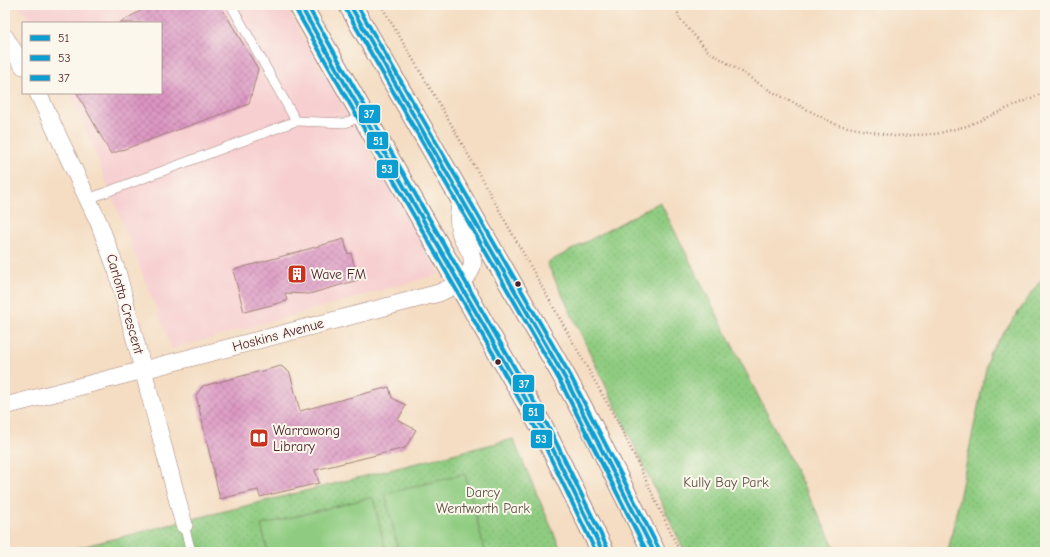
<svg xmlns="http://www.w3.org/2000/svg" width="1050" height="557" font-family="'Comic Neue',sans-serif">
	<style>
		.built { fill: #f7cfd0 }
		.grass { fill: url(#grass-dots); stroke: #6c7656 }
		.pitch { fill: #8fcc81; stroke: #6c7656 }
		.building { fill: url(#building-cross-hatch) }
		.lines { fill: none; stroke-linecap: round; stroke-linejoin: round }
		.lane-casing { stroke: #9f7e76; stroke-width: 10 }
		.street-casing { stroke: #9f7e76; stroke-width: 18 }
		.primary-casing { stroke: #9f7e76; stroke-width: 24 }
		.path { stroke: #9f7e76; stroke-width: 2.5; stroke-dasharray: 1 3; stroke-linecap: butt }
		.lane { stroke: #fff; stroke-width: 9 }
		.street { stroke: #fff; stroke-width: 17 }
		.primary { stroke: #fff; stroke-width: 22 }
		.bus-1-casing { stroke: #fbf7ec; stroke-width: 7 }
		.bus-2-casing { stroke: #fbf7ec; stroke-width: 7 }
		.bus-3-casing { stroke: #fbf7ec; stroke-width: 7 }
		.bus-1 { stroke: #0b9ed2; stroke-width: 4 }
		.bus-2 { stroke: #0b9ed2; stroke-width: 4 }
		.bus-3 { stroke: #0b9ed2; stroke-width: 4 }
		.bus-dot { fill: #4a1f2b; stroke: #fbf7ec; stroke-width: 1.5 }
		.labels { text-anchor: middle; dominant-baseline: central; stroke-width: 4; stroke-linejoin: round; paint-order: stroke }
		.poi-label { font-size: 14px; fill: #4a1f2b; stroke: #fbf7ec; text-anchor: start }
		.street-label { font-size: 14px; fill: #4a1f2b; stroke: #fbf7ec }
		.park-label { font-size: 14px; fill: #5f5345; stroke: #fbf7ec }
		.line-badge { stroke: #fbf7ec; stroke-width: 1.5 }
		.badge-label { font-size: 11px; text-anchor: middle; font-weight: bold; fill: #fff }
	</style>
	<defs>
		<pattern id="grass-dots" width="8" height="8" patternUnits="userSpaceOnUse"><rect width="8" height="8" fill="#8fcc81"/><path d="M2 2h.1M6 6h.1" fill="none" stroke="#7daf70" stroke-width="1.8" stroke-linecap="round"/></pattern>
		<pattern id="building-cross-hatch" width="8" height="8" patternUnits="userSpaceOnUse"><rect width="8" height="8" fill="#dc94c2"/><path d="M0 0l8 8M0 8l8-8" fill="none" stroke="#b4789e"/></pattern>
	</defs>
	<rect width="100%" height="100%" fill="#fbf7ec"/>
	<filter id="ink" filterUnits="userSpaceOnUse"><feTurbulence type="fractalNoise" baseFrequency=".025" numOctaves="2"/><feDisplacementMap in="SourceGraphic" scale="8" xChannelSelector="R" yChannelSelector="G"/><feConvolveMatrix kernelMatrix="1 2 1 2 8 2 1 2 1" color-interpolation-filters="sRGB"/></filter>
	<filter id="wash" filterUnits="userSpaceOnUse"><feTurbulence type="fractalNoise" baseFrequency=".012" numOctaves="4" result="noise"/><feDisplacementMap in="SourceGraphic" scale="16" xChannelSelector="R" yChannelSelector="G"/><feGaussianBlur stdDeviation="0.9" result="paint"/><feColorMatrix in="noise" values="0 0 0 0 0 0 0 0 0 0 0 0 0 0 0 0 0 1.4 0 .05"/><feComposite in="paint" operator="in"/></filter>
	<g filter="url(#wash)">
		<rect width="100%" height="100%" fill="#f4ddc2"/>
		<polygon class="built" points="17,5 285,5 440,274 172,349 71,93 161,93 161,23 33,23"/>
		<g class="grass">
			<polygon points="660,202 837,552 685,552 547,263"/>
			<polygon points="1045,274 1045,552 948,552 989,354"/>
			<polygon points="513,439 562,552 61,552"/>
		</g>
		<g class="pitch">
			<polygon points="465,474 485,552 399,552 385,494"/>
			<polygon points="373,497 386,552 268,552 261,525"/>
		</g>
		<g id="blocks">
			<g class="building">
				<polygon points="151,5 220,5 258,69 249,104 111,154 77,93 161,93 161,23 119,23"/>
				<polygon points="344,239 348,254 351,253 358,280 309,294 285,293 287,301 244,312 233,270"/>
				<polygon points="281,366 290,373 300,411 389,387 392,398 406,405 398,420 416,430 405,448 315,470 319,483 260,497 258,490 220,499 196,395 203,386"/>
			</g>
		</g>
	</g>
	<g filter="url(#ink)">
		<use href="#blocks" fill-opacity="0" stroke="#9f7e76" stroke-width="1"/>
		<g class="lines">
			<defs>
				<g id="lane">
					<polyline points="296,121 345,123 363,116"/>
					<polyline points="88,199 296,121 231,5"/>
					<polyline points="184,525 191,552"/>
				</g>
				<g id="street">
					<polyline points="5,37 23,66"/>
					<polyline points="38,93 99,223 117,271 184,525"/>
					<path d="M5 406 439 293C454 286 479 276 471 254 468 247 462 240 460 232 457 220 459 210 461 198"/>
				</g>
				<g id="primary">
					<polyline points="300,5 544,431 603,552"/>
					<polyline points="350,5 565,378 591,426 654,552"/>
				</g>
			</defs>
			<use href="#lane" class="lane-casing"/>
			<use href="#street" class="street-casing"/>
			<use href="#primary" class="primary-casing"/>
			<g class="path">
				<polyline points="381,5 451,124 621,428 680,552"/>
				<polyline points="676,5 679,18 707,50 769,90 837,125 894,136 936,134 967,126 1045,92"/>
			</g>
			<use href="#lane" class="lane"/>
			<use href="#street" class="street"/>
			<use href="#primary" class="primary"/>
			<defs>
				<g id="bus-1">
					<polyline points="300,5 544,431 603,552"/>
					<polyline points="350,5 565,378 654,552"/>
				</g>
				<g id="bus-2">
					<polyline points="295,8 539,434 596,552"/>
					<polyline points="345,8 560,381 647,552"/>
				</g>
				<g id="bus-3">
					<polyline points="307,5 549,428 608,549"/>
					<polyline points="357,5 570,375 659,549"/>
				</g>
			</defs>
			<use href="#bus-1" class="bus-1-casing"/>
			<use href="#bus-2" class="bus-2-casing"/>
			<use href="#bus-3" class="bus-3-casing"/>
			<use href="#bus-1" class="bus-1"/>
			<use href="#bus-2" class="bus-2"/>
			<use href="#bus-3" class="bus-3"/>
		</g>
	</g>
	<defs>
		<symbol id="building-square" viewBox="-11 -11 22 22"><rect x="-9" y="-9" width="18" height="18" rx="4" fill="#c8321e" stroke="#fbf7ec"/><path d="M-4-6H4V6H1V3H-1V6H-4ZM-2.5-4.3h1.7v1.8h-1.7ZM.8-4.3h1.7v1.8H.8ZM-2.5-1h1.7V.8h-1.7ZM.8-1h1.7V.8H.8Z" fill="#fff"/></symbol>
		<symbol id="library-square" viewBox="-11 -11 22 22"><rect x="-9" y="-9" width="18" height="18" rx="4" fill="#c8321e" stroke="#fbf7ec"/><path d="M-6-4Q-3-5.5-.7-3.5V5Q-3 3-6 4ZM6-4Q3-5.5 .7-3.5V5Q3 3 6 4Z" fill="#fff"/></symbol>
	</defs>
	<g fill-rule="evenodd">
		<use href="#building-square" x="286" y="263" width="22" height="22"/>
		<use href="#library-square" x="248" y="427" width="22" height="22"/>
	</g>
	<g class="bus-dot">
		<circle cx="518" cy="284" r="3.5"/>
		<circle cx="498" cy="362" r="3.5"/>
	</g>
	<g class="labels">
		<g class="poi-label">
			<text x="311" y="274">Wave FM</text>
			<text x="273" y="430">Warrawong<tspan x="273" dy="16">Library</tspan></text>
		</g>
		<g class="street-label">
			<text transform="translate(125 304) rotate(74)">Carlotta Crescent</text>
			<text transform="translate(278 335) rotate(-15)">Hoskins Avenue</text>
		</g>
		<g class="park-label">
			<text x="726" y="482">Kully Bay Park</text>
			<text x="483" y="492">Darcy<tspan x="483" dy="16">Wentworth Park</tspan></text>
		</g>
	</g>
	<g class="line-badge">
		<rect x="358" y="104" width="23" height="20" rx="4" fill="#0b9ed2"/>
		<rect x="366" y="131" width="23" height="19" rx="4" fill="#0b9ed2"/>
		<rect x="376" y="159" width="23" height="20" rx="4" fill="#0b9ed2"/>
		<rect x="512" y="374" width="23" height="19" rx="4" fill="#0b9ed2"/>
		<rect x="522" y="403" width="23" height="19" rx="4" fill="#0b9ed2"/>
		<rect x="530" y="429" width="23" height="20" rx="4" fill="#0b9ed2"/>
	</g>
	<g class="badge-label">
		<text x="369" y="118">37</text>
		<text x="378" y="145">51</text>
		<text x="387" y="173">53</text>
		<text x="524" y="388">37</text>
		<text x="533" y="416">51</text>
		<text x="541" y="443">53</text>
	</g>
	<rect width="1050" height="557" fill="none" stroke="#fbf7ec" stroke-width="20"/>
	<rect x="22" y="22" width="140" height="72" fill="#fbf7ec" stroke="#b4a19f"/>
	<rect x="30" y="35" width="20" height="6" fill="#0b9ed2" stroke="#b4a19f"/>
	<text x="58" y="42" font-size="12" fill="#4a1f2b">51</text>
	<rect x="30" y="55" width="20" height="6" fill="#0b9ed2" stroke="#b4a19f"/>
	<text x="58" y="62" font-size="12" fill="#4a1f2b">53</text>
	<rect x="30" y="75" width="20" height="6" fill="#0b9ed2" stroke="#b4a19f"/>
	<text x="58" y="82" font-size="12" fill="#4a1f2b">37</text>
</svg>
